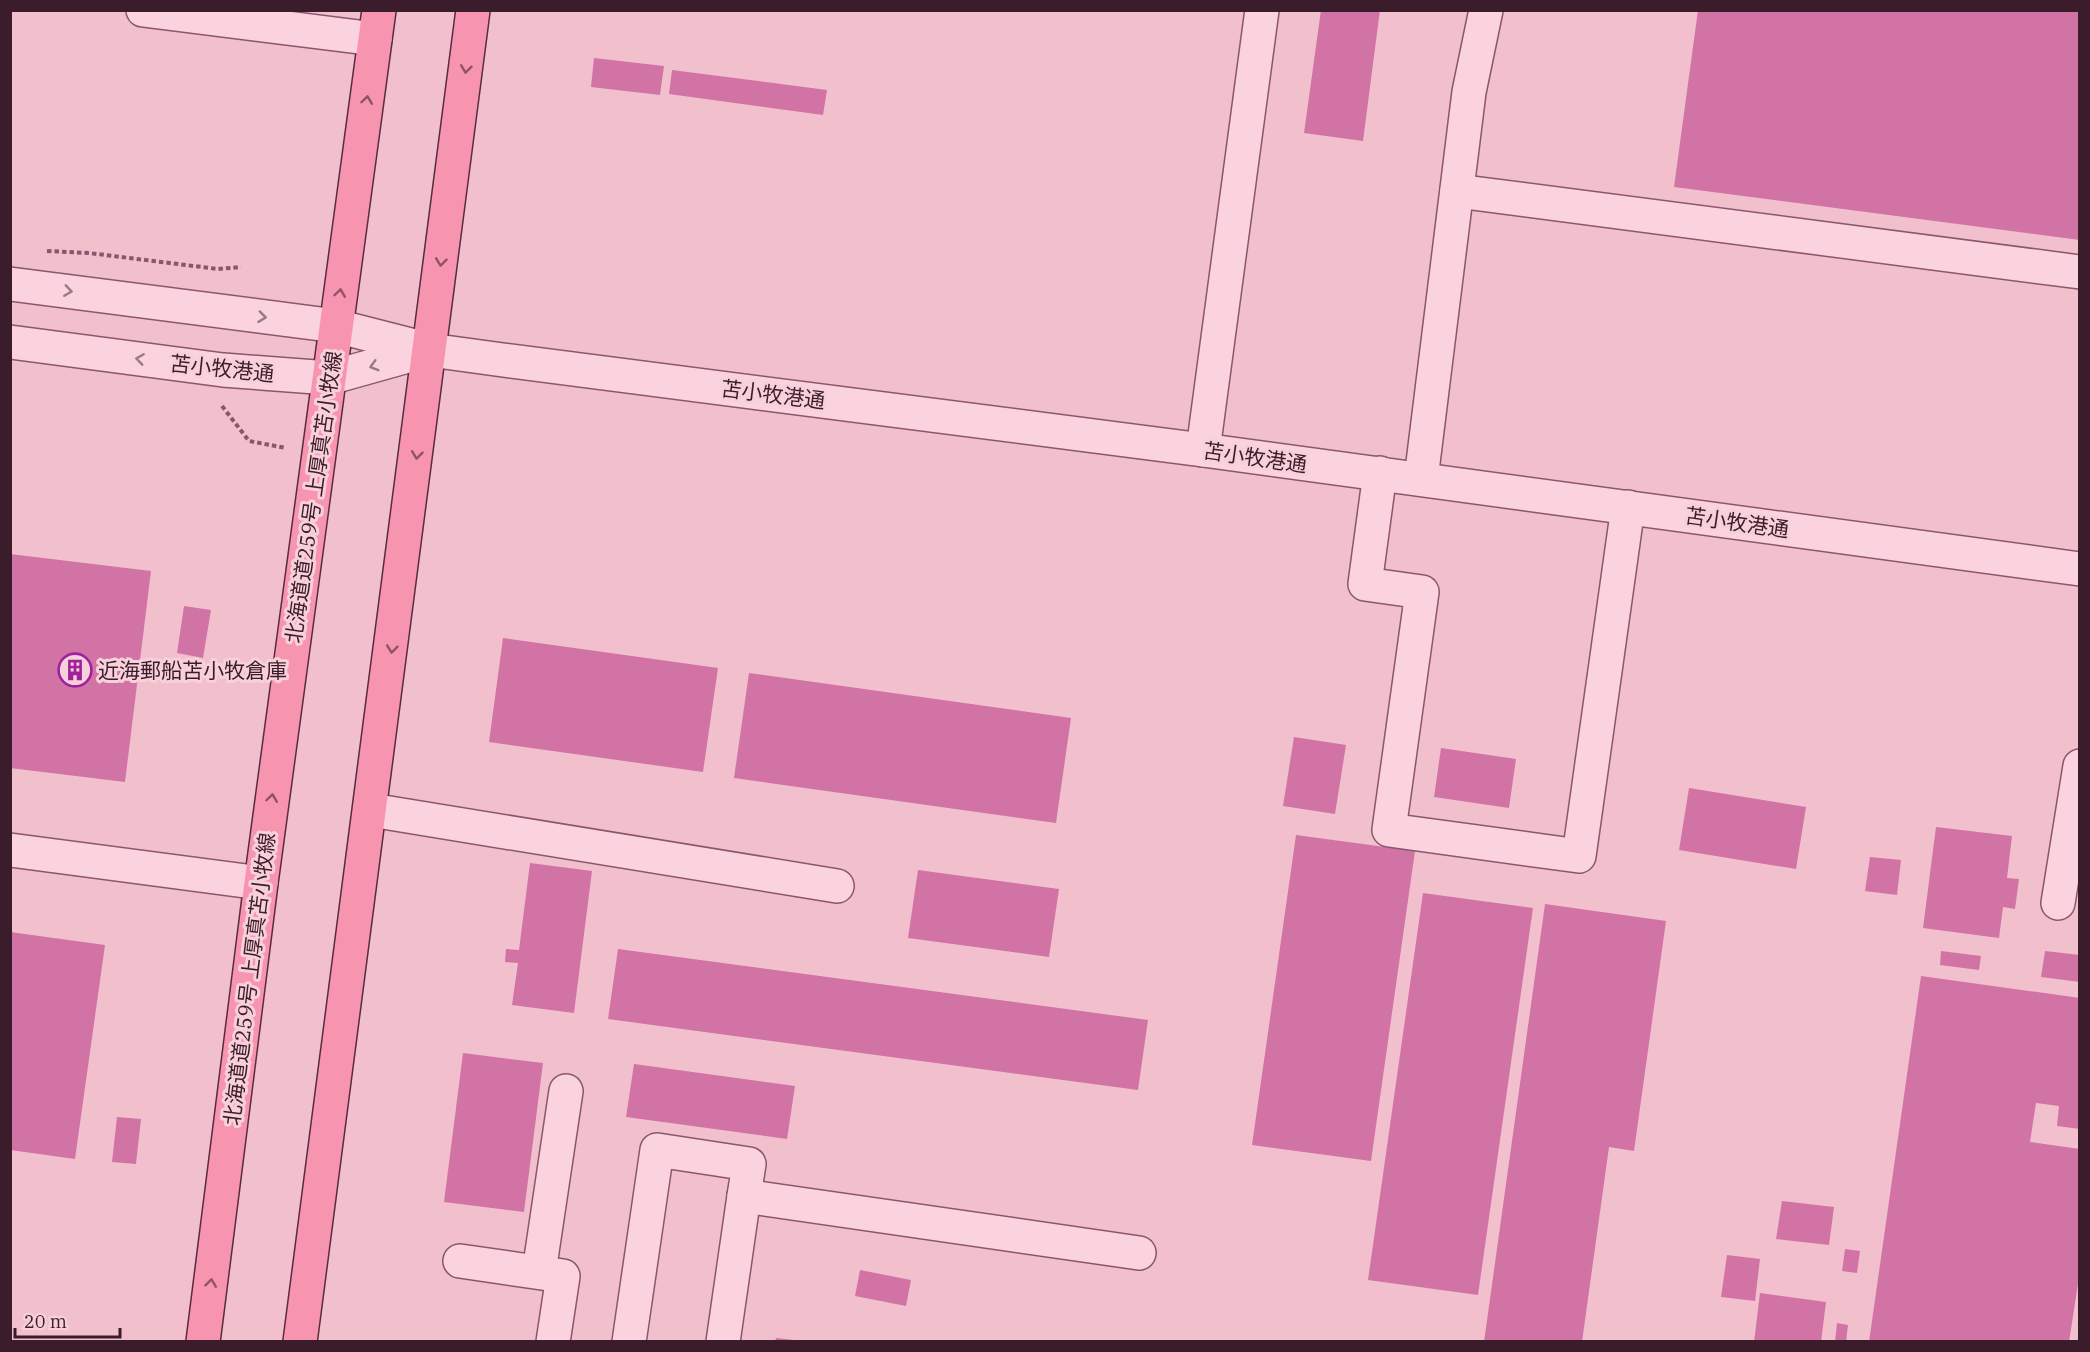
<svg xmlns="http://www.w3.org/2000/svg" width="2090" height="1352" font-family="'IBM Plex Serif','Noto Sans JP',serif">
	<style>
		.building { fill: #d273a6 }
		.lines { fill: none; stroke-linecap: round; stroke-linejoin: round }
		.minor-casing { stroke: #8b566d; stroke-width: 36 }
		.major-casing { stroke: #592b41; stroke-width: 36 }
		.path { stroke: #8b566d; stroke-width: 4; stroke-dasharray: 4.5 3; stroke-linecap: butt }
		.minor { stroke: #fbd3de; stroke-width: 33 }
		.major { stroke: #f794af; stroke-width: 33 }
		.oneway { stroke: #8f5266 }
		.oneway2 { stroke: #9a7884 }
		.labels { text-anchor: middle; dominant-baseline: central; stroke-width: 6; stroke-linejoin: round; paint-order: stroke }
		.street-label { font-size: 21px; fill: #3a1c2a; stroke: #f8d0da }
		.poi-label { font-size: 21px; fill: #3a1c2a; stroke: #f8d0da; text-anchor: start }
	</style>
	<rect width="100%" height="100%" fill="#f1c0cc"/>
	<g class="building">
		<polygon points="1321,10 1380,10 1363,141 1304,133"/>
		<polygon points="1698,10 2080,10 2080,240 1674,187"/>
		<polygon points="594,58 664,66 660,95 591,87"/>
		<polygon points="672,70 827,90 823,115 669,94"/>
		<polygon points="10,554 151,571 125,782 10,768"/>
		<polygon points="184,606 211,610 203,658 177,653"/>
		<polygon points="503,638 718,668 703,772 489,742"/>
		<polygon points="749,673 1071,718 1056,823 734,778"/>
		<polygon points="1294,737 1346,745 1335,814 1283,806"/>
		<polygon points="1441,748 1516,759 1509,808 1434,797"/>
		<polygon points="1689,788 1806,807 1796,869 1679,850"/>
		<polygon points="1936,827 2012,836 2007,878 2019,879 2015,909 2003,907 1999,938 1923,928"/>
		<polygon points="1296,835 1415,851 1371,1161 1252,1145"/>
		<polygon points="1870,857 1901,860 1897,895 1865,891"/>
		<polygon points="530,863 592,871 574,1013 512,1005 518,963 505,962 506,949 519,950"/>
		<polygon points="918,870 1059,889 1049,957 908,938"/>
		<polygon points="1423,893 1533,908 1478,1295 1368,1280"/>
		<polygon points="1545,904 1666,921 1634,1151 1609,1147 1582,1342 1484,1342"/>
		<polygon points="10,932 105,945 75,1159 10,1150"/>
		<polygon points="618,949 1148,1020 1138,1090 608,1019"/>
		<polygon points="1941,951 1981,956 1979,970 1940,965"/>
		<polygon points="2045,951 2080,955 2080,982 2041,977"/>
		<polygon points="1921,976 2080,998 2080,1129 2057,1126 2059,1106 2036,1103 2030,1142 2080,1149 2080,1271 2069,1342 1869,1342"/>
		<polygon points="463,1053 543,1063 524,1212 444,1202"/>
		<polygon points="634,1064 795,1086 787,1139 626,1117"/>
		<polygon points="117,1117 141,1119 136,1164 112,1162"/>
		<polygon points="1782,1201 1834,1207 1829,1245 1776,1239"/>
		<polygon points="1845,1249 1860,1251 1857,1273 1842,1271"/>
		<polygon points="1727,1255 1760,1259 1755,1301 1721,1297"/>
		<polygon points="860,1270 911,1280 906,1306 855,1296"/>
		<polygon points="1760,1293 1826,1302 1821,1342 1754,1342"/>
		<polygon points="1837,1323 1848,1325 1846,1342 1835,1342"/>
		<polygon points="776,1338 794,1340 794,1342 775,1342"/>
	</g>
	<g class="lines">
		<defs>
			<g id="minor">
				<polyline points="143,10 375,39"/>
				<polyline points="1457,191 2080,272"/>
				<polyline points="10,284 336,326 430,350 503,360 1203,450 2080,569"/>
				<polyline points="10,342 223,370 329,378 429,350"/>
				<polyline points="1203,450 1262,10"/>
				<polyline points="1380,473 1365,584 1422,592 1389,830 1579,856 1628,507"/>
				<polyline points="1421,479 1469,92 1486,10"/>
				<polyline points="371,810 837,886"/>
				<polyline points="10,850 261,883"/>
				<polyline points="2058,903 2080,766"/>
				<polyline points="460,1261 563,1276 553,1342"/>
				<polyline points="539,1272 566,1091"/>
				<polyline points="629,1342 657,1150 749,1164 744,1196"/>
				<polyline points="723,1342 744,1196 1139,1253"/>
			</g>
			<g id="major">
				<polyline points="203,1342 261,883 379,10"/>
				<polyline points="300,1342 473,10"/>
			</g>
		</defs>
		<use href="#minor" class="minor-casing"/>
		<use href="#major" class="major-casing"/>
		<g class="path">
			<polyline points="47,251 89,253 218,269 241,267"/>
			<polyline points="222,406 249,441 286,448"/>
		</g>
		<use href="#minor" class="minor"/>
		<use href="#major" class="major"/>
	</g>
	<defs><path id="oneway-chevron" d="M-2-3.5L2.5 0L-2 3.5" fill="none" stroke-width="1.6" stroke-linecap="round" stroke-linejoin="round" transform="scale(1.5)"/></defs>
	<g class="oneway">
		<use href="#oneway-chevron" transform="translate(466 69) rotate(97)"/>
		<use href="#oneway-chevron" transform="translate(367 100) rotate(-82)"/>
		<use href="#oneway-chevron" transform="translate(441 262) rotate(97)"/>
		<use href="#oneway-chevron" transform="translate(340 293) rotate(-82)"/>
		<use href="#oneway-chevron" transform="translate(417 455) rotate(97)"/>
		<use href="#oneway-chevron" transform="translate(392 649) rotate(97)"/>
		<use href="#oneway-chevron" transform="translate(272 798) rotate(-82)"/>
		<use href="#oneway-chevron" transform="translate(211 1283) rotate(-83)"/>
	</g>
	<g class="oneway2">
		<use href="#oneway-chevron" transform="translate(68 291) rotate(8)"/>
		<use href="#oneway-chevron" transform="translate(262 317) rotate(7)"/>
		<use href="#oneway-chevron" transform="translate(140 359) rotate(-172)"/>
		<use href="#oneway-chevron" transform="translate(374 366) rotate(164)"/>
	</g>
	<defs>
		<symbol id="building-ring" viewBox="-11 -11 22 22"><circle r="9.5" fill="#f8d0da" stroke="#9f229a" stroke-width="1.5"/><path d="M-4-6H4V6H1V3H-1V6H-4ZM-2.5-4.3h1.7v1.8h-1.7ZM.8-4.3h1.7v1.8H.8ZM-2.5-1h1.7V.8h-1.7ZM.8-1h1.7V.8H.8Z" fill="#9f229a"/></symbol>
	</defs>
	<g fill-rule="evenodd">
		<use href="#building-ring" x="56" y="651" width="38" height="38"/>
	</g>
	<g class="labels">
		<g class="street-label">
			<text transform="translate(222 368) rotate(6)">苫小牧港通</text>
			<text transform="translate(773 394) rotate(7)">苫小牧港通</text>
			<text transform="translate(1255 457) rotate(8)">苫小牧港通</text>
			<text transform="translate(313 497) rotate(-82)">北海道道259号 上厚真苫小牧線</text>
			<text transform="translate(1737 522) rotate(8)">苫小牧港通</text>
			<text transform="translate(249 979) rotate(-83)">北海道道259号 上厚真苫小牧線</text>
		</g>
		<g class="poi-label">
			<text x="98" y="670">近海郵船苫小牧倉庫</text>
		</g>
	</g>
	<rect width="2090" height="1352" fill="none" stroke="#3a1c2a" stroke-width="24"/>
	<path d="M15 1328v9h105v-9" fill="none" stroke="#3a1c2a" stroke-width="3"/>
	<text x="24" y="1328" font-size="18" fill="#3a1c2a" stroke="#f8d0da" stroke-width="4.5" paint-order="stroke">20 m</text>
</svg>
